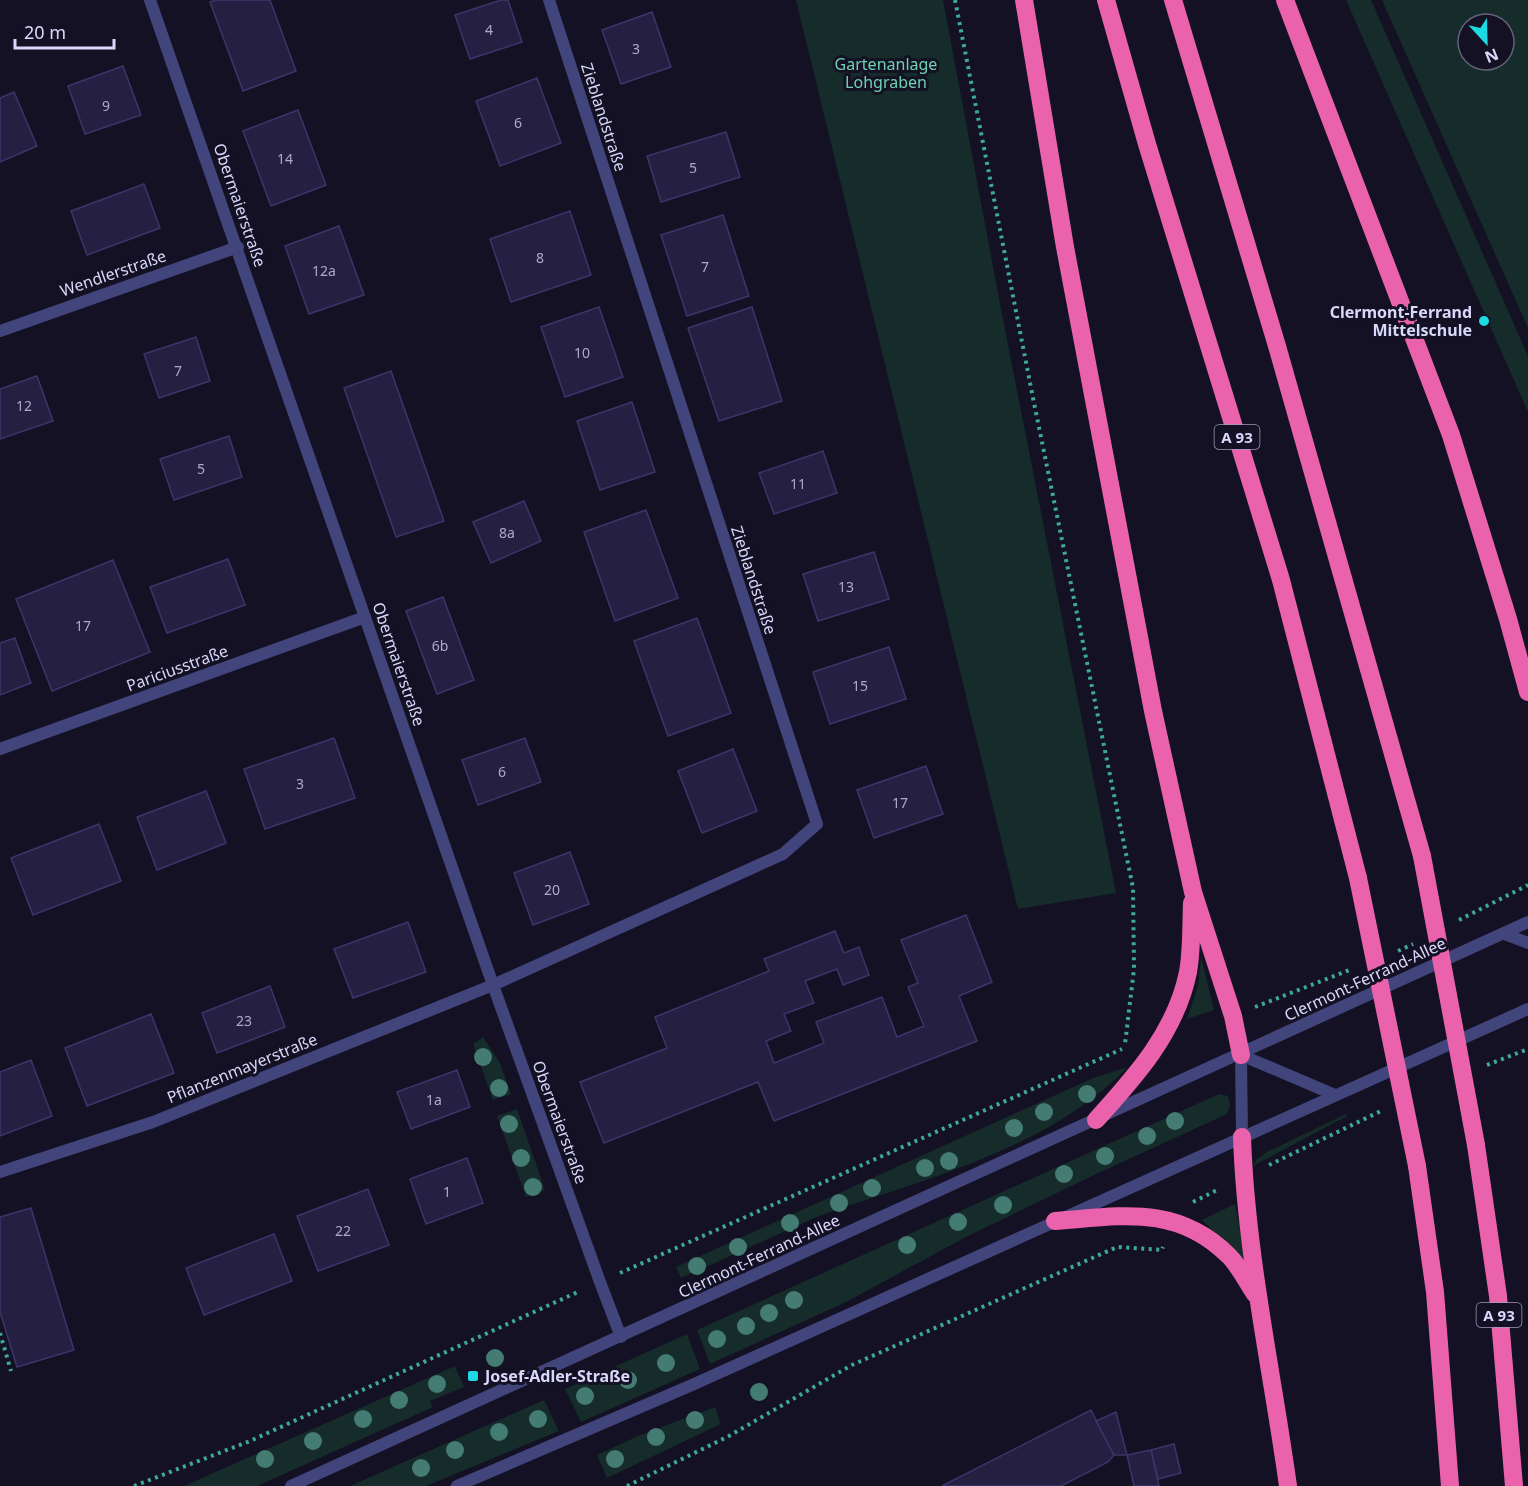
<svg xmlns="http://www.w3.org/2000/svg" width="1528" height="1486" font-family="'Noto Sans',sans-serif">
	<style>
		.green { fill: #152c2a; fill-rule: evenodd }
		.building { fill: #252042; stroke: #3c356b; stroke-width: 1.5 }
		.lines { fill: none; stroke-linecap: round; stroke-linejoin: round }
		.path { stroke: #3ea89b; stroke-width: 4; stroke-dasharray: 3 4.5; stroke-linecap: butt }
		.minor { stroke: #42447c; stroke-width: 12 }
		.tertiary { stroke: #42447c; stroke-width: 12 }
		.motorway { stroke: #eb62ac; stroke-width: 18 }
		.motorway-bridge { stroke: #eb62ac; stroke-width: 18 }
		.tree { fill: #447b72 }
		.poi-dot { fill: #1ddae2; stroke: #131123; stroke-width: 2 }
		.labels { text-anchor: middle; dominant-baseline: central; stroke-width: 6; stroke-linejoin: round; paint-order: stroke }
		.number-label { font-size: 14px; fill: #adaacc }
		.shield { fill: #131123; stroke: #9e9cba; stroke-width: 1.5 }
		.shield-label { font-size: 15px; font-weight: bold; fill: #dad8fa }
		.park-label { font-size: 16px; fill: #6dd1b2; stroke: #131123 }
		.street-label { font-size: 16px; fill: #dad8fa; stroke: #131123 }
		.poi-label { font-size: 16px; font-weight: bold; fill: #dad8fa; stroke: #131123; text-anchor: end }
	</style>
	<rect width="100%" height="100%" fill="#131123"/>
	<g class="green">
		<polygon points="796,0 943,0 1000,304 1116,893 1018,909"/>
		<polygon points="1346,0 1371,0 1528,356 1528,412"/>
		<path d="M1382 0H1528V328ZM1468 24H1504V60H1468Z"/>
		<polygon points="1201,957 1214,1010 1187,1019 1198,986"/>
		<polygon points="483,1037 500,1063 511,1094 493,1100 473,1044"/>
		<path d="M1128 1067C1051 1147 930 1178 827 1213 810 1219 793 1228 777 1235 745 1249 713 1264 681 1278L676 1267 1093 1078Z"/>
		<polygon points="1219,1094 1228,1096 1230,1105 1227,1114 1092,1176 966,1237 846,1302 710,1364 697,1330"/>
		<polygon points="517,1109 545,1190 526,1197 497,1116"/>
		<polygon points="1346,1114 1347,1116 1253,1166 1257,1159 1267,1152"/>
		<polygon points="1235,1204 1246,1263 1202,1220"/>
		<polygon points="687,1334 700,1369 581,1422 565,1389"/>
		<polygon points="455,1366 464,1387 430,1401 433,1407 257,1486 184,1486"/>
		<polygon points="544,1400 559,1431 426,1486 350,1486"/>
		<polygon points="715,1407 721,1424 607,1478 597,1455 640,1435"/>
	</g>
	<g class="building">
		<polygon points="216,0 270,0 296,71 243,91 210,2"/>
		<polygon points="501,0 508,0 522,42 470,59 455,15"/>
		<polygon points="652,12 671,67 621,84 602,30"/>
		<polygon points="123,66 141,115 85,134 68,86"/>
		<polygon points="537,78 561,143 500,166 476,101"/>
		<polygon points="14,92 37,146 0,162 0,98"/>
		<polygon points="298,110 326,185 271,206 243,131"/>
		<polygon points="726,132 740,177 661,202 647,156"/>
		<polygon points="144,184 160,228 87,255 71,211"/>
		<polygon points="570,211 591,275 511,302 490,239"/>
		<polygon points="723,215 749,296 687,316 661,235"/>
		<polygon points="339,226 364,295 309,314 285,246"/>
		<polygon points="599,307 623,377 565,397 541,327"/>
		<polygon points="752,307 782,401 719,421 688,328"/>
		<polygon points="196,337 210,381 159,398 144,354"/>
		<polygon points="391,371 444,521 396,537 344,388"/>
		<polygon points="37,376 53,421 0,439 0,389"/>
		<polygon points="632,402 655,472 600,490 577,421"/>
		<polygon points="229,436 242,477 174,500 160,459"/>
		<polygon points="823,451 837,493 774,514 759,473"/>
		<polygon points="524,501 541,541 491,563 473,522"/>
		<polygon points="646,510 678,598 615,621 584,532"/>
		<polygon points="874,552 889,599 818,621 803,574"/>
		<polygon points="228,559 245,605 167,633 150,587"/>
		<polygon points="113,560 150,652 52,691 16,599"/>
		<polygon points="443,597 474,680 437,694 406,611"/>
		<polygon points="697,618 731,713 668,736 634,641"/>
		<polygon points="15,638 31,683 0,695 0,643"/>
		<polygon points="889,647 906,699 830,724 813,672"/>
		<polygon points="334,738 355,798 265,829 244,769"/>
		<polygon points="525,738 541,782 478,805 462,760"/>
		<polygon points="733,749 757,811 702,833 678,771"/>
		<polygon points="926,766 943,814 874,838 857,790"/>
		<polygon points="206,791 226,843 157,870 137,817"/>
		<polygon points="99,824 121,881 33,915 11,858"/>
		<polygon points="570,852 589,904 533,925 514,873"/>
		<polygon points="966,915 992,982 959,996 977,1041 774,1121 758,1082 604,1143 580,1082 667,1048 655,1017 769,971 764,959 835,931 844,953 859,947 869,975 843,985 837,969 805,981 814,1003 784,1014 791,1031 766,1041 774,1063 824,1043 816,1022 882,997 897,1037 924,1026 908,987 918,983 901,940"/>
		<polygon points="408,922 426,972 353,998 334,949"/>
		<polygon points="270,986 285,1027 217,1053 202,1013"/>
		<polygon points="151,1014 174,1073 87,1106 65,1048"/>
		<polygon points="31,1060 52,1116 0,1136 0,1072"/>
		<polygon points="457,1070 470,1107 411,1129 397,1092"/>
		<polygon points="467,1158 483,1203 426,1224 410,1179"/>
		<polygon points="368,1189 389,1245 318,1271 297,1216"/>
		<polygon points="31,1208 74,1350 17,1367 0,1312 0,1217"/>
		<polygon points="274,1234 292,1281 204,1315 186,1268"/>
		<polygon points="1091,1410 1114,1455 1108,1462 1061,1486 942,1486"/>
		<polygon points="1116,1412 1127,1455 1114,1455 1096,1421"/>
		<polygon points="1174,1444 1181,1473 1158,1479 1151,1450"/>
		<polygon points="1151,1450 1159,1486 1134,1486 1127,1455"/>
	</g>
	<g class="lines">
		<g class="path">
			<polyline points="955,0 1033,398 1133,888 1134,969 1125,1044"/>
			<polyline points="1459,920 1528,885"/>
			<polyline points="1398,951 1413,944"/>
			<polyline points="1255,1007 1352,969"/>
			<polyline points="1487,1065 1528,1049"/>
			<polyline points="1269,1165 1381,1111"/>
			<polyline points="1193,1202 1219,1189"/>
			<polyline points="620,1273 1122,1049"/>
			<polyline points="0,1333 11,1371"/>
			<polyline points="134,1486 250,1441 580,1291"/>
			<polyline points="627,1486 729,1436 852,1365 1117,1247 1162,1250 1163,1247"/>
		</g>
		<g class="minor">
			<polyline points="150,0 493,985 600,1282 621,1337"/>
			<polyline points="0,331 238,247"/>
			<polyline points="0,749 365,617"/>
			<polyline points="0,1172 153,1122 493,985 783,854 817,824 549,0"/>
		</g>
		<g class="tertiary">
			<polyline points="1504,934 1528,943"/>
			<polyline points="1241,1055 1335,1095"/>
			<polyline points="1241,1055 1242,1137"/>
			<polyline points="291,1486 1528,922"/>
			<polyline points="457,1486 692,1385 1528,1009"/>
		</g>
		<g class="motorway">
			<polyline points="1024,0 1065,247 1153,711 1193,892 1233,1016 1241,1055"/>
			<polyline points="1106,0 1147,144 1281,580 1358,878"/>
			<polyline points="1173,0 1277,346 1422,856"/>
			<polyline points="1285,0 1451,435 1508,619 1528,692"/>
			<path d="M1096 1120C1135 1077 1176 1032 1188 972 1192 950 1191 925 1192 903"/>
			<path d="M1242 1137C1246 1255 1272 1370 1288 1486"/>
			<polyline points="1476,1145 1498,1296 1514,1486"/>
			<polyline points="1417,1166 1435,1292 1450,1486"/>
			<path d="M1055 1221C1121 1216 1177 1204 1229 1256 1239 1266 1247 1282 1255 1294"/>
		</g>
		<g class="motorway-bridge">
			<polyline points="1422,856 1476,1145"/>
			<polyline points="1358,878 1417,1166"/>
		</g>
	</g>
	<g class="tree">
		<circle cx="483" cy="1057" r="9"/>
		<circle cx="499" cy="1088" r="9"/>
		<circle cx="1087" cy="1094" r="9"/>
		<circle cx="1044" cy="1112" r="9"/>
		<circle cx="1175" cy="1121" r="9"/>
		<circle cx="509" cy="1124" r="9"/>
		<circle cx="1014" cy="1128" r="9"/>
		<circle cx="1147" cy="1136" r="9"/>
		<circle cx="1105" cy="1156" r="9"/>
		<circle cx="521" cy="1158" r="9"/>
		<circle cx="949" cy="1161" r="9"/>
		<circle cx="925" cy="1168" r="9"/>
		<circle cx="1064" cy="1174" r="9"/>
		<circle cx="533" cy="1187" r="9"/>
		<circle cx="872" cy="1188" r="9"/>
		<circle cx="839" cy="1203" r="9"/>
		<circle cx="1003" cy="1205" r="9"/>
		<circle cx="958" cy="1222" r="9"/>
		<circle cx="790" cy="1223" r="9"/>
		<circle cx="907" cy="1245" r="9"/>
		<circle cx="738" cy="1247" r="9"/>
		<circle cx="697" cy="1266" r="9"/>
		<circle cx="794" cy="1300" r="9"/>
		<circle cx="769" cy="1313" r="9"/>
		<circle cx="746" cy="1326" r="9"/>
		<circle cx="717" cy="1339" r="9"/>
		<circle cx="495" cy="1358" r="9"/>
		<circle cx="666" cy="1363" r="9"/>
		<circle cx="628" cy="1380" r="9"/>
		<circle cx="437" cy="1384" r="9"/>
		<circle cx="759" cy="1392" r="9"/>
		<circle cx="585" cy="1396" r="9"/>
		<circle cx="399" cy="1400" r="9"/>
		<circle cx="363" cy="1419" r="9"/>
		<circle cx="538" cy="1419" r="9"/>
		<circle cx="695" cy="1420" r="9"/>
		<circle cx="499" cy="1432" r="9"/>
		<circle cx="656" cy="1437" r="9"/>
		<circle cx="313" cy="1441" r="9"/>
		<circle cx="455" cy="1450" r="9"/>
		<circle cx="265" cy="1459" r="9"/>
		<circle cx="615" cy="1459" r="9"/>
		<circle cx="421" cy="1468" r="9"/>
	</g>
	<g class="poi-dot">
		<circle cx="1484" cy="321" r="6"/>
		<rect x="467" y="1370" width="12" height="12" rx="3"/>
	</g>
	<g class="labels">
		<g class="number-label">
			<text x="489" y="29">4</text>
			<text x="636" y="48">3</text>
			<text x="106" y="105">9</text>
			<text x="518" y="122">6</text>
			<text x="285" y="158">14</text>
			<text x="693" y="167">5</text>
			<text x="540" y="257">8</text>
			<text x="705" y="266">7</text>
			<text x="324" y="270">12a</text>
			<text x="582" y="352">10</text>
			<text x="178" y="370">7</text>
			<text x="24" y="405">12</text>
			<text x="201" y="468">5</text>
			<text x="798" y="483">11</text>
			<text x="507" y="532">8a</text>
			<text x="846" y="586">13</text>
			<text x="83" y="625">17</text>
			<text x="440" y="645">6b</text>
			<text x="860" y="685">15</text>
			<text x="502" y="771">6</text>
			<text x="300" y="783">3</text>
			<text x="900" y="802">17</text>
			<text x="552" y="889">20</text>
			<text x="244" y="1020">23</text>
			<text x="434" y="1099">1a</text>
			<text x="447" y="1191">1</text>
			<text x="343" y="1230">22</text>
		</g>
		<g class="shield">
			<rect x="1214.5" y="425" width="45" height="24" rx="4.5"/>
			<rect x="1476.5" y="1303" width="45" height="24" rx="4.5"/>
		</g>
		<g class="shield-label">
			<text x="1237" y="437">A 93</text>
			<text x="1499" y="1315">A 93</text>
		</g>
		<g class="park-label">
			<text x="886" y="64">Gartenanlage<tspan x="886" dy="18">Lohgraben</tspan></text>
		</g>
		<g class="street-label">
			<text transform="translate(604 117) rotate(72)">Zieblandstraße</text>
			<text transform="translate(240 205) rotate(71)">Obermaierstraße</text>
			<text transform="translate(113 273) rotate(-19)">Wendlerstraße</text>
			<text transform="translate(754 580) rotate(72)">Zieblandstraße</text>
			<text transform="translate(399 664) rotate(71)">Obermaierstraße</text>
			<text transform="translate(177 668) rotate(-20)">Pariciusstraße</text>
			<text transform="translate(1365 979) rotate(-25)">Clermont-Ferrand-Allee</text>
			<text transform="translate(242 1068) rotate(-22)">Pflanzenmayerstraße</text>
			<text transform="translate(560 1122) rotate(70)">Obermaierstraße</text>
			<text transform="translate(759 1256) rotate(-25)">Clermont-Ferrand-Allee</text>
		</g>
		<g class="poi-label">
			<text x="1472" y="312">Clermont-Ferrand<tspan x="1472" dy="18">Mittelschule</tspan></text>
			<text x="485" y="1376" text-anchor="start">Josef-Adler-Straße</text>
		</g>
	</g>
	<g transform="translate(1486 42) rotate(158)"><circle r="28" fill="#131123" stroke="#636179" stroke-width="1.5"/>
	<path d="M0-4.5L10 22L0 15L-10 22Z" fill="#1ddae2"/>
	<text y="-9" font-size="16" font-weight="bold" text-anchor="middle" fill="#dad8fa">N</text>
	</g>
	<path d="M15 39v9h99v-9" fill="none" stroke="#dad8fa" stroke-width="3"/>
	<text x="24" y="39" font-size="18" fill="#dad8fa" stroke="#131123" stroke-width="4.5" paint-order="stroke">20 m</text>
</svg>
